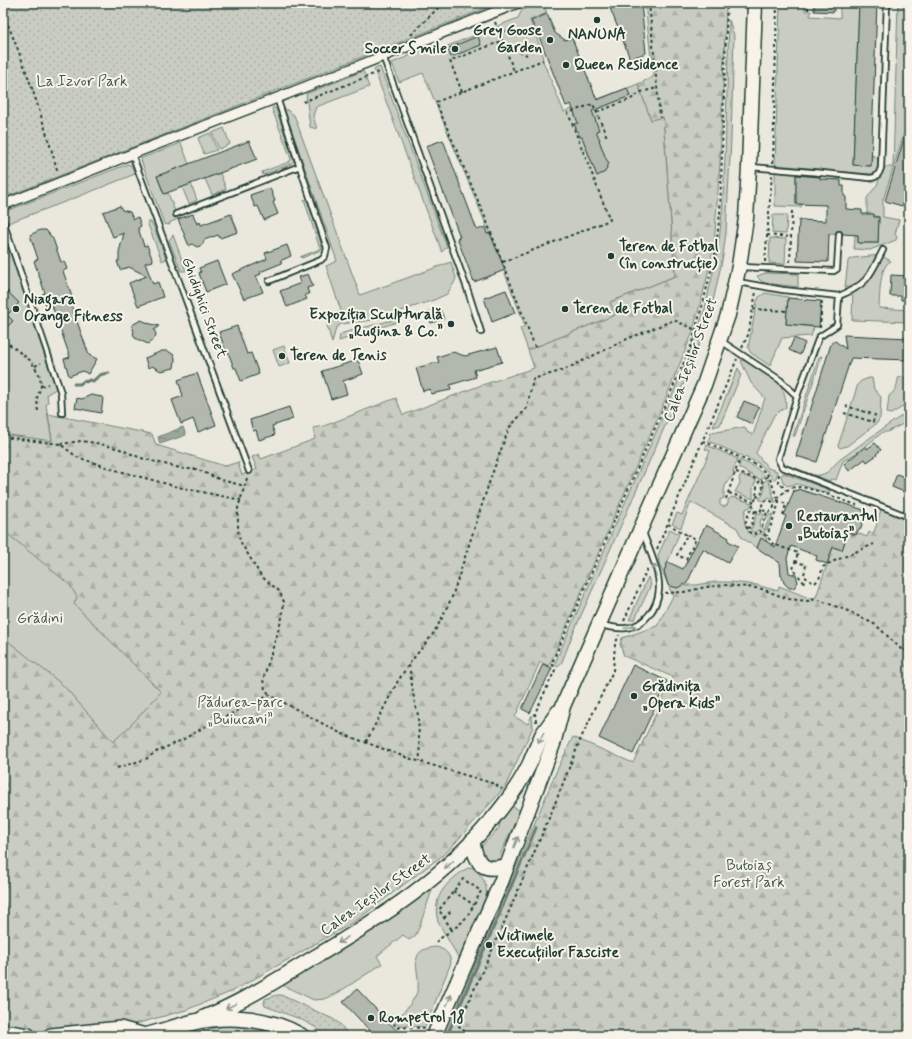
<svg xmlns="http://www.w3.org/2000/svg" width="912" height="1039" font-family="Mynerve,sans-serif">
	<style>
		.grass { fill: url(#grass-dots); stroke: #74847a }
		.forest { fill: url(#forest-firs); stroke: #74847a }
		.garden { fill: #c8ccc1; stroke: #74847a }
		.water { fill: url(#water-ripples); stroke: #6a7c72 }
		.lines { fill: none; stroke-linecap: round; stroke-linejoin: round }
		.stream { stroke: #6a7c72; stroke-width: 3 }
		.building { fill: #b2b8ae; stroke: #1f3d34 }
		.service-casing { stroke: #1f3d34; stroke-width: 8 }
		.minor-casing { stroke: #1f3d34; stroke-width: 12 }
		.primary-casing { stroke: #1f3d34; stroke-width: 17 }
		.trunk-casing { stroke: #1f3d34; stroke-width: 18 }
		.path { stroke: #1f3d34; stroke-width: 2; stroke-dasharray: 3 3; stroke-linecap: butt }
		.service { stroke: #f7f3e8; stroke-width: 4.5 }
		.minor { stroke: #f7f3e8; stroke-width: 9 }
		.primary { stroke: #f7f3e8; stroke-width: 14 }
		.trunk { stroke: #f7f3e8; stroke-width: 15 }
		.oneway { stroke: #8b988e }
		.poi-dot { fill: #1f3d34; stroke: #f7f3e8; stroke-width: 1.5 }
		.labels { text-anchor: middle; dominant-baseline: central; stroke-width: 4; stroke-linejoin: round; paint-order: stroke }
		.poi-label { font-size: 15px; font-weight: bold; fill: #1f3d34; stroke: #f7f3e8; text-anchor: start }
		.park-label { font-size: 15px; fill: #415a50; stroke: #f7f3e8 }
		.street-label { font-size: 15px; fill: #1f3d34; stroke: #f7f3e8 }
	</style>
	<defs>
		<pattern id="grass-dots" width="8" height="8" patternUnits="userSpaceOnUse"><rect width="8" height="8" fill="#c8ccc1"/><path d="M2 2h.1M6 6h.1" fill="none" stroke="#abb0a6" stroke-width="1.8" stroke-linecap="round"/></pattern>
		<pattern id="forest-firs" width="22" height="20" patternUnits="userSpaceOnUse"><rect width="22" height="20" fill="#c8ccc1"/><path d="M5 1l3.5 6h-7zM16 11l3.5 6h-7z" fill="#abb0a6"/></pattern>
		<pattern id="water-ripples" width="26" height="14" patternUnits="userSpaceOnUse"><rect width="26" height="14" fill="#9ca69c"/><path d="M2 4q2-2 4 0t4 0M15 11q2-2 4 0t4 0" fill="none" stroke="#7f8880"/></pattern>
	</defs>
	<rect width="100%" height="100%" fill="#eae8dd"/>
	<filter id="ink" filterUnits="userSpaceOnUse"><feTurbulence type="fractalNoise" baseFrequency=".025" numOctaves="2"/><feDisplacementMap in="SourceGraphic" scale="8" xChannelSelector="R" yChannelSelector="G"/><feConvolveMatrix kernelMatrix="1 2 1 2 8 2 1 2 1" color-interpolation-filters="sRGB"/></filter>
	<g filter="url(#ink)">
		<g class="grass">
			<polygon points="3,3 499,3 3,198"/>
			<polygon points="277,995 281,995 333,1019 340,1024 349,1036 327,1036 315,1027 300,1019 265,1006 264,1004 265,999"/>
		</g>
		<g class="forest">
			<polygon points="645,3 714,3 714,7 726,7 720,163 714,245 706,282 692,334 665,400 549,666 540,662 515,717 528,724 532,715 533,727 505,787 447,852 357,920 233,991 186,1010 139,1023 83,1035 75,1036 3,1036 3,434 52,440 48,414 152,434 156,445 225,466 239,462 238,464 242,475 257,469 252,457 259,454 261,459 315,439 313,428 324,426 396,398 403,415 479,386 534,368 528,350 614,315 610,302 675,276 663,117 651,121 638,84 653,77"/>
			<path d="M881 509 909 520V1036H445L557 770 573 737 633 763 673 677 624 656 620 644 622 638 657 626 673 596 668 585H696L715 582H731L757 585 778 591 779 586 809 598 816 597 833 547 842 550 848 532 855 535 857 533 867 537 869 532 873 533C876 529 879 516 881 509Z"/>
			<path d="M227 1026C247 1026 267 1028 286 1036H186L218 1027Z"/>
		</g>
		<g class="garden">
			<polygon points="780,3 805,3 805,11 811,11 810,16 840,18 840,3 859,3 853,165 871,166 872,155 878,158 877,170 872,174 822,171 820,169 775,165"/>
			<polygon points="898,3 909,3 909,118 883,200 883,217 899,220 895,234 897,237 896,240 870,250 854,249 855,235 858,235 858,243 878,243 879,217 867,214 867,198 877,185 884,167 893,167"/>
			<path d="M540 4H543L547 13 530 20 542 52 543 61 564 112 638 84 651 120 663 117 675 276 610 302 615 315 528 350 520 328 525 326C512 291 498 256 485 222L423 73 399 82 392 63 428 48 430 53 518 18 522 10Z"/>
			<polygon points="729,20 734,35 731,140 726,232 723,256 711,311 705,329 684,383 572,636 562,662 558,667 554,665 677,384 691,349 705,308 718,249 722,214 725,159"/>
			<polygon points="380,67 447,247 442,252 374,69"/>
			<polygon points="363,71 369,87 316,107 313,116 317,129 310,127 306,94"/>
			<polygon points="273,107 276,109 294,161 291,164 263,175 262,172 289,162 291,159 272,109"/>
			<polygon points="284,108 294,115 360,295 451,262 456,278 454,283 447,294 434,300 374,320 341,324 336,328 332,343 327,325 333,315 341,311 326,266 337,261"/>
			<polygon points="224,128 230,144 219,149 212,133"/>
			<polygon points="210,133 217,150 204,154 198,138"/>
			<polygon points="181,143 189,164 157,176 164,194 168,193 178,219 169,223 170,225 164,224 141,160 142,158"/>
			<polygon points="128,164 131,165 135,174 70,200 8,223 6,216 9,210"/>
			<polygon points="775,172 798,172 796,173 796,204 802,204 801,207 775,206"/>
			<polygon points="220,173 226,189 212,195 205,179"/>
			<polygon points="191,184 197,200 189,204 182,187"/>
			<polygon points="304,199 308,202 322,247 321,250 302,258 300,257 320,249"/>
			<polygon points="773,215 787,215 786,234 772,233"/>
			<polygon points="147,222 151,222 153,225 166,259 162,261"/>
			<polygon points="3,231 56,389 47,394 48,403 46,405 52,441 3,434"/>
			<polygon points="173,235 186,271 181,271 169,240"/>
			<polygon points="770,238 786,239 785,264 769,263"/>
			<path d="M880 255 891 261C879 266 880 295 879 308L909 310V322L852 320 853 287H845L848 261 853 258Z"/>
			<polygon points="766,273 798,274 798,287 764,283 760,280 757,276"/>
			<polygon points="765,293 788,297 786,324 814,327 811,336 782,338 770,366 751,353 748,348 757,301 759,297"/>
			<polygon points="396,319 397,322 339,341 340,335 343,333"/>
			<polygon points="284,346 290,363 279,367 273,350"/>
			<polygon points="822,356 795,436 793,436 819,357"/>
			<path d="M743 360C765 373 786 378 786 407L774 415 756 453 768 468 777 471V476L774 480 767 471 758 463 708 441 711 433 745 427 747 432 753 435 765 398 751 383 741 361Z"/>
			<polygon points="738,368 741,375 720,425 713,427"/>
			<path d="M899 377 909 378V403L891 414 887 413 889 396C895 391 897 387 898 379Z"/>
			<polygon points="869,378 872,378 874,389 881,397 880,418 877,423 847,446 840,448 838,446 839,443 858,384 861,381"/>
			<path d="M909 411V421L887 432H883L857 453 843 461 836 480 831 479 830 481 791 467C800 468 811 477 820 475 831 473 834 463 842 458 864 442 886 426 909 411Z"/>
			<path d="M707 445 738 459 733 470 734 475C726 480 723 489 724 498L720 500V505L724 507 728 504V500L732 497 752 503 750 507 746 509C742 519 745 531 754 537L760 533 766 537 767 542 761 539 757 548 742 538 737 528 691 502 681 528 672 524 677 513 682 515 710 451 705 449Z"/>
			<polygon points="740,460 755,467 765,476 760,480 739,468"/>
			<polygon points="783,473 830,490 829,494 798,484 787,486 783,482 781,476"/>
			<polygon points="741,475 753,479 756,481 753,487 753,499 735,492 740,483 739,478"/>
			<path d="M768 479 776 504 774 500 769 497 765 501 760 500 759 497 760 498C765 494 765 487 763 482Z"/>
			<polygon points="761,511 764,515 763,519 761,519 759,526 765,529 768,521 766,519 767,516 773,514 767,530 766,529 764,533 758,530 754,533 749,528 752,528 757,513 756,512 760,514"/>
			<polygon points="670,529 679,534 664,571 669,574 668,585 659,563 658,555"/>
			<polygon points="3,530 70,585 77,597 74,604 161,692 130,726 113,742 64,686 3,637"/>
			<polygon points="648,577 651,585 635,619 629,620"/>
			<path d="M511 806 523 812 519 825 511 831 497 862C487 863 484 857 479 849L499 828 500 823 498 821Z"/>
			<path d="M471 867C483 875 488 884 486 899L462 956 458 957 438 922C433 903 440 889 455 877 460 873 464 869 471 867Z"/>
			<polygon points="431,888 432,890 419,928 415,936 409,940 403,935 377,956 382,964 336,994 325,999 314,1000 284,986 283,983"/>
			<path d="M436 947C445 949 450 954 451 963L425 1027 398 1025 395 1022C402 1013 413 1003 417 992 423 974 403 949 436 947Z"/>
		</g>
		<polygon class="water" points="183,427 186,435 160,444 158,437"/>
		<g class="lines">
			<g class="stream">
				<path d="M74 384H80L84 381 86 382 89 380 93 381C100 375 100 374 109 373"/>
				<polyline points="447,1036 536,828"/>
			</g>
		</g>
		<g class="building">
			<polygon points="608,3 641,3 646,53 629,59 629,56"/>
			<polygon points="814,3 834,3 834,12 814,11"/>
			<polygon points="859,3 877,3 871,166 853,165"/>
			<polygon points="547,14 555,33 565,40 572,38 597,100 627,88 630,96 592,111 599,130 596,131 600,140 599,140 606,159 609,163 605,172 597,176 582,137 580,137 574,124 578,123 571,104 566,106 538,34 531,21"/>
			<polygon points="478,36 481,45 451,57 447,49"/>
			<polygon points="907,129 909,129 909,184 902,206 885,201"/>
			<polygon points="443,140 477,230 485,227 487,234 490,233 505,270 474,282 457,238 460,237 426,146"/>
			<polygon points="249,141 257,159 164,194 157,176"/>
			<polygon points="796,175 820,177 820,179 841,180 841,186 844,186 844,196 846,197 846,209 862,210 862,214 874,214 874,217 879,217 878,243 858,243 858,235 843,234 841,231 838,231 835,234 829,234 828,262 797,261 799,220 826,221 826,205 796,204"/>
			<polygon points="270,188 275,201 273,202 278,214 264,220 258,206 255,207 250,195"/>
			<polygon points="120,206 122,210 130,212 133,219 138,217 141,226 138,228 144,246 147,245 153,261 145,263 153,284 158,282 163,297 138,306 129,283 147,276 129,267 120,270 117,261 119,261 119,252 124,233 113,237 103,212"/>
			<polygon points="193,214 197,224 200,222 201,225 231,214 238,232 220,238 218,235 204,240 203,244 200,246 197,247 192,244 189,246 178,219"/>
			<polygon points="40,230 46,230 53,239 61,262 64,261 67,269 63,271 72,297 69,299 89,355 97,359 88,374 83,371 69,376 64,359 70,357 52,305 46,306 42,294 45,293 34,261 38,259 30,235"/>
			<polygon points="287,245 291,256 280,261 282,263 260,272 261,274 256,276 263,292 244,299 232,274 267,259 265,253"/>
			<polygon points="217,261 226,284 206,292 199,273 201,272 199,268"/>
			<polygon points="308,274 313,286 307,288 309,294 305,295 307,299 287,307 280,291 301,283 299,277"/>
			<polygon points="891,275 909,276 909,300 901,300 901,296 890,296"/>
			<polygon points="3,287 19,303 7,315 13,321 3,331"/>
			<polygon points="506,290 515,313 492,322 484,298"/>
			<polygon points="788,298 821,301 819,327 786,324"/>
			<polygon points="440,309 444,319 431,323 428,312"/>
			<polygon points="141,320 146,322 147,323 159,326 154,330 156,334 155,338 148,344 135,338 133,333 134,332 132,325"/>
			<polygon points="237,326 247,354 251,353 259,374 241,381 236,368 234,368 228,352 226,352 219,332"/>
			<polygon points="844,335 909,338 909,360 851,358 817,462 796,456 831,344 835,341 846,349"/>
			<polygon points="794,338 805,343 800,355 789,350"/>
			<polygon points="497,347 502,362 474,370 476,377 450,385 451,390 431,394 430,389 423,391 416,368 439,362 437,357 453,352 465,356"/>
			<polygon points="162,351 168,351 174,355 175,359 174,368 161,371 152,366 148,368 145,358"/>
			<polygon points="358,360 363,374 343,381 347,394 331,399 322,371"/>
			<polygon points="197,373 216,425 198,432 193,419 181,424 172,400 183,396 178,380"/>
			<polygon points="91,395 102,397 103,399 101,413 75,408 77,398 82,399"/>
			<polygon points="744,401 759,407 752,424 737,417"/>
			<polygon points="289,407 293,419 272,426 275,435 259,440 256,430 253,431 250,420"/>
			<polygon points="875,443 881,450 876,454 877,455 867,462 865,459 849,471 844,464 866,446 867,449"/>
			<polygon points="897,474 909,479 909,491 905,489 904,492 892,487"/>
			<polygon points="798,489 864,510 862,515 865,516 860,530 858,530 856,535 848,532 842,550 833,547 827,564 816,560 817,556 791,546 787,558 789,573 796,575 798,582 794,588 789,588 784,583 782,576 781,576 780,563 757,548 761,538 775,547 786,516 784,515 788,506 794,490 797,491"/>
			<polygon points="706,525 729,538 728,541 738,546 728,563 703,549 687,583 677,588 668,585 664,571 668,562 683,569"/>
			<polygon points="543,664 552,668 530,713 522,709"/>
			<polygon points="633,665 667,681 633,754 599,738"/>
			<polygon points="357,989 374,1007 402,1036 375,1036 343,1002"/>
		</g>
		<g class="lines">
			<defs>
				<g id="service">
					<polyline points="383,56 468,291 481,332"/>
					<polyline points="132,154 249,471"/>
					<path d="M751 167 822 173 870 178C877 178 879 174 881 168L887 3"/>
					<polyline points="176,214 300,166"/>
					<polyline points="3,221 61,393 62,413"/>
					<polyline points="741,267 834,271 837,269 839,234"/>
					<polyline points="269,281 321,260 325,256 327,248 277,98"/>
					<polyline points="738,282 783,290 839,296 837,325 819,337 797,396"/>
					<path d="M839 296C867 285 870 276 883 250"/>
					<polyline points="721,341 780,380 797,396 778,459 782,467 909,517"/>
					<path d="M601 625C609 627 617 629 626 628 645 626 658 607 659 589 660 571 648 548 643 532"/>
				</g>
				<polyline id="minor" points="3,205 132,154 277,98 518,3"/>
				<g id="primary">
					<path d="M472 841C477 865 482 872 507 866"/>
					<path d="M203 1018C241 1003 275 981 310 960 381 918 447 877 499 811 511 796 522 780 530 763 534 753 538 744 542 735 547 727 553 720 558 712"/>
					<polyline points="434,1036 501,882 553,744 563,706 704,385 728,315 739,266 746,218 749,167 755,3"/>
				</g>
				<g id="trunk">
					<polyline points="3,1032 28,1036"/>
					<polyline points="51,1036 120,1029 145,1036"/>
					<path d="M145 1036C160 1032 175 1027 190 1023 225 1014 269 1017 301 1036"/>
				</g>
			</defs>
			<use href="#service" class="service-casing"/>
			<use href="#minor" class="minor-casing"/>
			<use href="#primary" class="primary-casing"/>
			<use href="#trunk" class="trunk-casing"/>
			<g class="path">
				<path d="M455 3C465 8 472 7 482 3"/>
				<polyline points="649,3 660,118"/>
				<polyline points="808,10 808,3"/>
				<path d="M3 14C26 65 43 120 58 173"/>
				<polyline points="495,22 514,71"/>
				<polyline points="500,34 516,27"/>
				<polyline points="411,35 438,8 440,3"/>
				<polyline points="503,44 527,55"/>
				<polyline points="462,92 450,61 502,41"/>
				<polyline points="303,102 381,71"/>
				<polyline points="597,112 631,99 641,92 657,88"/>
				<polyline points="773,163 777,3"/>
				<polyline points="767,235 791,237"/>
				<polyline points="503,262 610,220 568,113 593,104 607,137"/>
				<polyline points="765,262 772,175"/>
				<polyline points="790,262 792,211"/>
				<polyline points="3,281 5,281"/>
				<polyline points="753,309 787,311"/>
				<polyline points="820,328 822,300"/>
				<polyline points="9,344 31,361 40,376 41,386 37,398 38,412"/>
				<polyline points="535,347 487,222 436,102 543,60"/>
				<polyline points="742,348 748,335 756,292"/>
				<polyline points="35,366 41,363"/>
				<polyline points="41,386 48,384"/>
				<polyline points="844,413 873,422 875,415 846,406"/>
				<polyline points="3,437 60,444 77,457 112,469 178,487 241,500"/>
				<polyline points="703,441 750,462 758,466 767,474 771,481 779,503 767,536"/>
				<polyline points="60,444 81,441 96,443 120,449 141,458 156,462 184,469 196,469 221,480 245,486"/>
				<path d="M736 472 754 478 759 482C756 487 757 492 756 497 753 511 737 523 753 535L759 531 767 536 773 544 798 553 793 569 806 585"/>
				<polyline points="779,474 778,481 786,490"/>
				<polyline points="247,478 238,508 238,530 240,541 261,576 279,591 284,602 282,618 263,680 265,689 270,695"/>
				<polyline points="729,493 754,502"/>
				<polyline points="756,497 761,495 763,489 762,480 768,476"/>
				<path d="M777 498C783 493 790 486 799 487 812 487 843 501 857 505"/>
				<polyline points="726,499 740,458"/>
				<circle cx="768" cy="506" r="6"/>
				<polyline points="777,500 786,504 783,515"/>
				<polyline points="755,511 760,512 762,507"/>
				<polyline points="668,524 687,535 677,555 686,559 696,539 687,535"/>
				<polyline points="762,527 767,512"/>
				<polyline points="747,528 751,527 755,510 753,507"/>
				<polyline points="657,549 737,359"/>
				<polyline points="795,561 806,565 804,575 808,580 815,583 819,579 823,567 832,562 874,544"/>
				<polyline points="665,593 684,592 706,587 725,585 747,587 762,589 788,599 808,601 816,599 848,611 876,625 902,650 909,649"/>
				<polyline points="624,621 648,567"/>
				<polyline points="409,665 414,699 418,715 420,761"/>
				<polyline points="536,722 535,713 555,670 552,663 691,346 703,303 715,255 720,213 727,3"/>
				<polyline points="366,742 398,681 409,664 433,634 441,620 452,597 491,477 509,428 527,408 533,379 564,370 627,339 674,320 696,330"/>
				<polyline points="117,768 146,759 156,752 182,740 208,725 270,695 340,733 408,758 495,784 502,789"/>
				<polyline points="453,891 474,905"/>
				<polyline points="444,918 452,910"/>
				<path d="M436 942C444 935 454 929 462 922 470 914 476 901 481 891L463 879 439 910 452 930"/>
				<polyline points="385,1015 397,1027 426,1028"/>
				<polyline points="397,1027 406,1036"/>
				<polyline points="469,1036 458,1025 501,930 552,811 581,738 613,671 615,645 619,635"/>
			</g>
			<use href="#service" class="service"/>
			<use href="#minor" class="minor"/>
			<use href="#primary" class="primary"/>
			<use href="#trunk" class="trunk"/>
		</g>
		<defs><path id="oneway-shaft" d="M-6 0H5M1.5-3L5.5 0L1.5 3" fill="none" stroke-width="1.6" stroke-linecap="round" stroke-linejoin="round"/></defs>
		<g class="oneway">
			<use href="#oneway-shaft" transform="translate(655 570) rotate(-103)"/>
			<use href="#oneway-shaft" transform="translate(630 627) rotate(-12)"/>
			<use href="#oneway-shaft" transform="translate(541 738) rotate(117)"/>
			<use href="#oneway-shaft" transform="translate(516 842) rotate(-69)"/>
			<use href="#oneway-shaft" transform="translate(449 865) rotate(137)"/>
			<use href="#oneway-shaft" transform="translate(343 940) rotate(149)"/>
			<use href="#oneway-shaft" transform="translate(449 1000) rotate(-67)"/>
			<use href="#oneway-shaft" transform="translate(231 1006) rotate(154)"/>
		</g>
	</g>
	<g class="poi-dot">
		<circle cx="597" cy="20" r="4"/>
		<circle cx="550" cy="40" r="4"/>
		<circle cx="455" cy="49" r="4"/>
		<circle cx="566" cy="65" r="4"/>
		<circle cx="611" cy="256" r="4"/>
		<circle cx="16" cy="309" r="4"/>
		<circle cx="565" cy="309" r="4"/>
		<circle cx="451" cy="324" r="4"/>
		<circle cx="282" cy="356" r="4"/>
		<circle cx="789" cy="526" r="4"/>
		<circle cx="634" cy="696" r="4"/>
		<circle cx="489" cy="945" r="4"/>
		<circle cx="371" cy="1018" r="4"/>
	</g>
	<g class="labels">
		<g class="poi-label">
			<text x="542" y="31" text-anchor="end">Grey Goose<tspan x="542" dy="17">Garden</tspan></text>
			<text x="597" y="35" text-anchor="middle">NANUNA</text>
			<text x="447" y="49" text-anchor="end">Soccer Smile</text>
			<text x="574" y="65">Queen Residence</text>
			<text x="619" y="247">Teren de Fotbal<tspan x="619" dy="17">(în construcție)</tspan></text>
			<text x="24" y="300">Niagara<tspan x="24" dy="17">Orange Fitness</tspan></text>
			<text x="573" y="309">Teren de Fotbal</text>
			<text x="443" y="315" text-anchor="end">Expoziția Sculpturală<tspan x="443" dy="17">„Rugina &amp; Co.”</tspan></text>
			<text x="290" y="356">Teren de Tenis</text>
			<text x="797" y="517">Restaurantul<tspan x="797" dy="17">„Butoiaș”</tspan></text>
			<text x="642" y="687">Grădinița<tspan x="642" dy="17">„Opera Kids”</tspan></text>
			<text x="497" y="936">Victimele<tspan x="497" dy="17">Execuțiilor Fasciste</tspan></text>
			<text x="379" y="1018">Rompetrol 18</text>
		</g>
		<g class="park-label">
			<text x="82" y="82">La Izvor Park</text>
			<text x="40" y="619">Grădini</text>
			<text x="240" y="703">Pădurea-parc<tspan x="240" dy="17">„Buiucani”</tspan></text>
			<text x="749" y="866">Butoiaș<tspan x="749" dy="17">Forest Park</tspan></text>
		</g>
		<g class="street-label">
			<text transform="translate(204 308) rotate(70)">Ghidighici Street</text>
			<text transform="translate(691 360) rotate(-70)">Calea Ieșilor Street</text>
			<text transform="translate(376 895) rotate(-35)">Calea Ieșilor Street</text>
		</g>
	</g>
	<rect width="912" height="1039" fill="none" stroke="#f7f3e8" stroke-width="16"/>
	<rect x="8" y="8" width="896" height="1023" fill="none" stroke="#1f3d34" stroke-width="1.5" filter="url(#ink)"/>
</svg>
